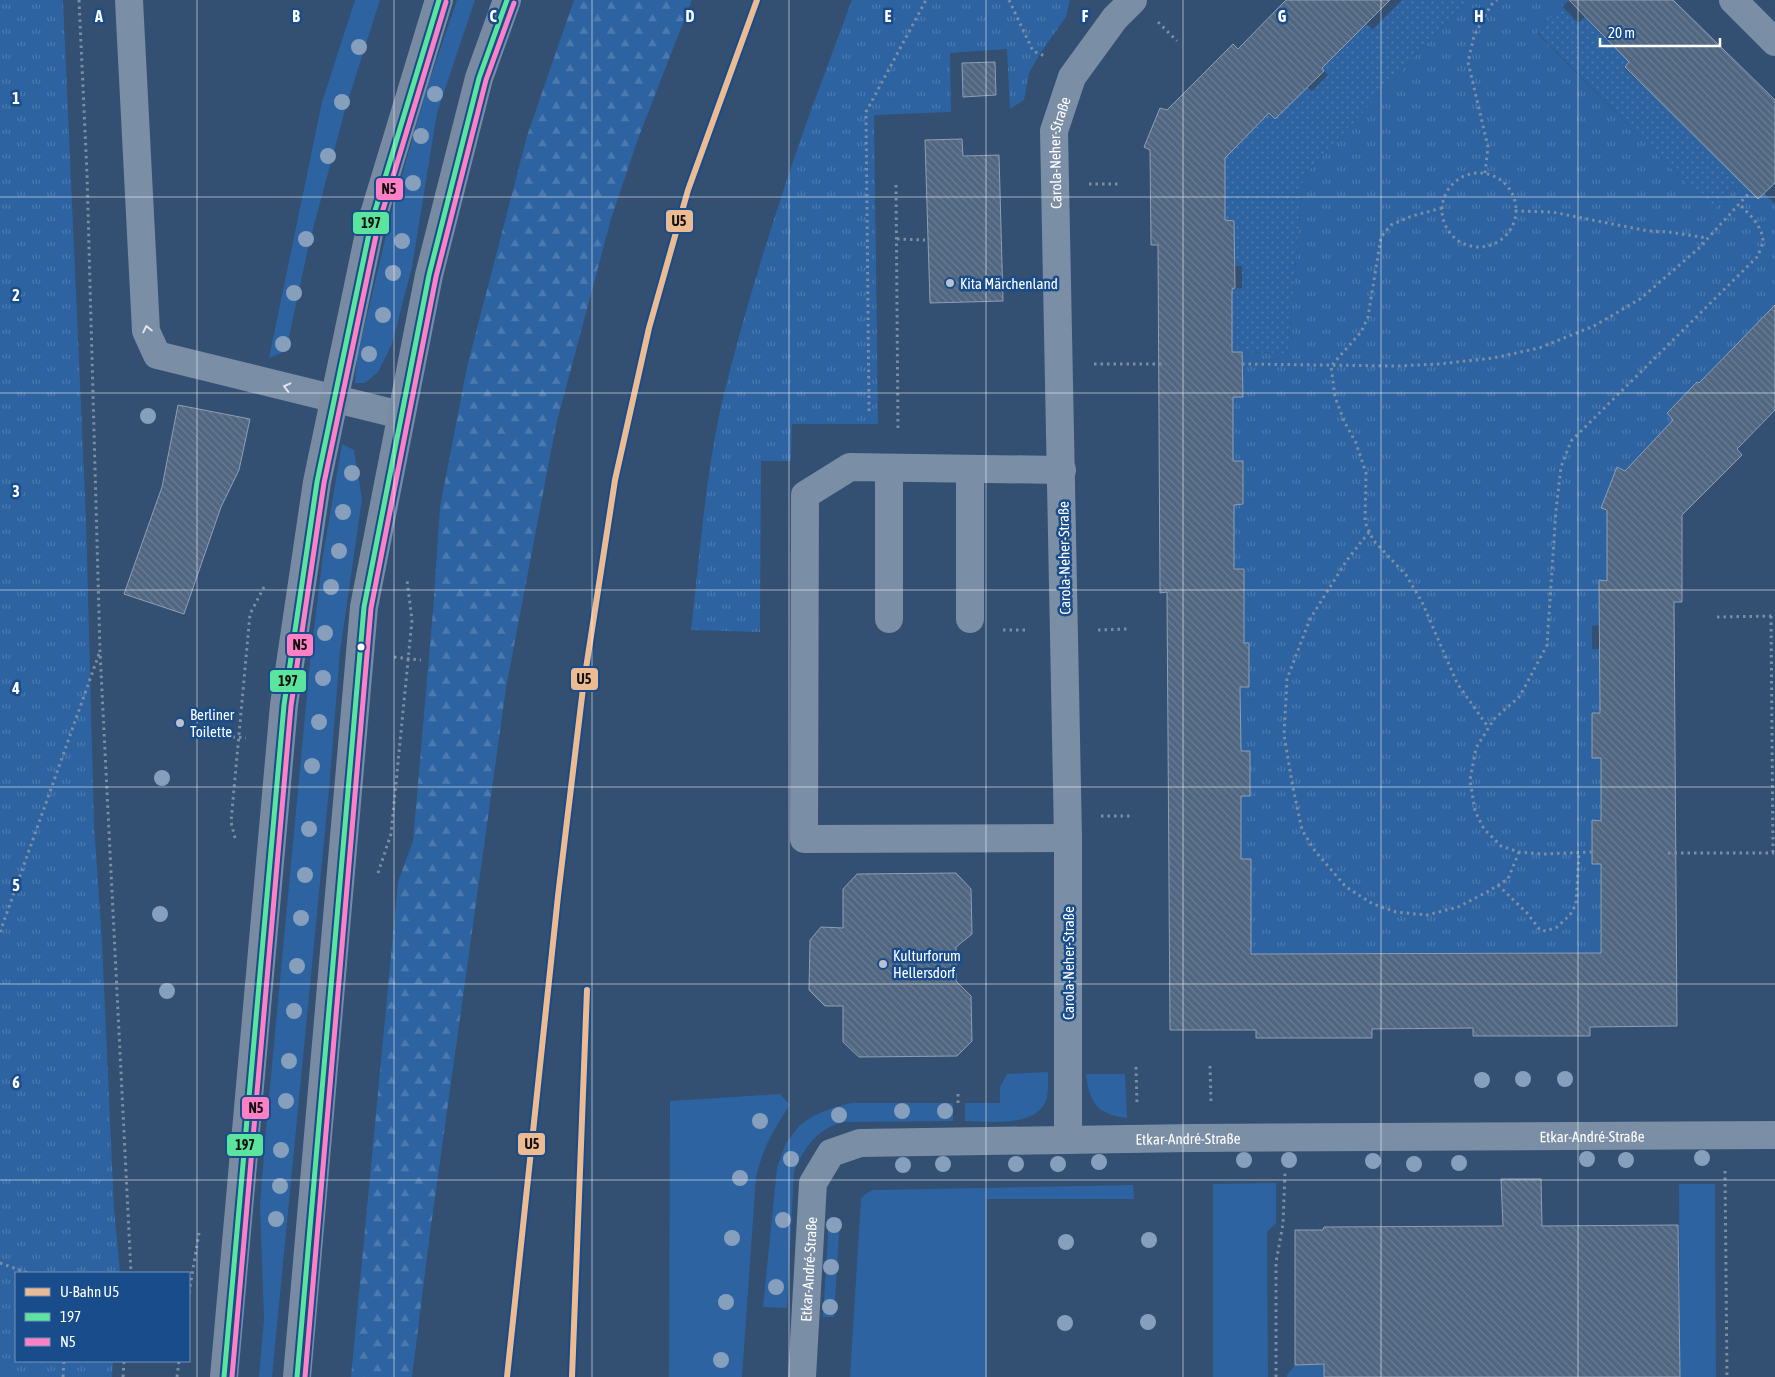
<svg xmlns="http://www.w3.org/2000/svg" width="1775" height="1377" font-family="'Asap Condensed',sans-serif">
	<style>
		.grass { fill: #2d63a1 }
		.forest { fill: url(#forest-firs) }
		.park { fill: url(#park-tufts) }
		.garden { fill: url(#garden-dots) }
		.building { fill: url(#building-back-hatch); stroke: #8e9fb4 }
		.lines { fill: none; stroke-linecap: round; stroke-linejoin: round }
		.path { stroke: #7a8ea5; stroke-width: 3; stroke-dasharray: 2.5 4; stroke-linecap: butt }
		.minor { stroke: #7a8ea5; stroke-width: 28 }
		.major { stroke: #798ba3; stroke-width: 28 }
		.bus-1-casing { stroke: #194c8b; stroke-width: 9 }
		.bus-2-casing { stroke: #194c8b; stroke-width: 9 }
		.bus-1 { stroke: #5ae49d; stroke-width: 5 }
		.bus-2 { stroke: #ff80c5; stroke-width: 5 }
		.metro-1-casing { stroke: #194c8b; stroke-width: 10 }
		.metro-1 { stroke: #edbb92; stroke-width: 6 }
		.tree { fill: #869fbc }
		.oneway { stroke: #dee3e8 }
		.grid { fill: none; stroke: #fff; stroke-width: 1; stroke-opacity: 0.55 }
		.poi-dot { fill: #b8c1cd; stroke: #194c8b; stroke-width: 2 }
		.bus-dot { fill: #fff; stroke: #194c8b; stroke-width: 2 }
		.labels { text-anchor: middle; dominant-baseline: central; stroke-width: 5; stroke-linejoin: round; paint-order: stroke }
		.street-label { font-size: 15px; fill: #fff; stroke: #194c8b }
		.poi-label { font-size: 15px; fill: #fff; stroke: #194c8b; text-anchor: start }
		.grid-label { font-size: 16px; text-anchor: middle; font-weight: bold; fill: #fff; stroke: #194c8b; stroke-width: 5; stroke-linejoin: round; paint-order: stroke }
		.line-badge { stroke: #194c8b; stroke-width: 2 }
		.pale-badge-label { font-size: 14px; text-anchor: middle; font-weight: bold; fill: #111 }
	</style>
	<defs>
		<pattern id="forest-firs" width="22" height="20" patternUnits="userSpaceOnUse" patternTransform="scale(1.25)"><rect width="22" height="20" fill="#2d63a1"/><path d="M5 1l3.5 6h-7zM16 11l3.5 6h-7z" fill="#4c7aaf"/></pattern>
		<pattern id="park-tufts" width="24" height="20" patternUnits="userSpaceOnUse" patternTransform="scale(1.25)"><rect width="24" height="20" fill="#2d63a1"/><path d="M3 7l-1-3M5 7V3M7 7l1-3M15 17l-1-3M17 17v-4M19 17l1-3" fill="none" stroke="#4c7aaf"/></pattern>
		<pattern id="garden-dots" width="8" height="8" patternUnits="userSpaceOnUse" patternTransform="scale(1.25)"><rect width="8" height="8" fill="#2d63a1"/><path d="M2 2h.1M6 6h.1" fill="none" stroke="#4c7aaf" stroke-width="1.8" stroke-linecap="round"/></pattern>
		<pattern id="building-back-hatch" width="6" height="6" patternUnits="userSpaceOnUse" patternTransform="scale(1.25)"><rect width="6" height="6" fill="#506681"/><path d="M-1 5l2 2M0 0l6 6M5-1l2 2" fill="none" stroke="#6a7d94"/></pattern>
	</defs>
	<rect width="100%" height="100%" fill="#334f71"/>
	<g class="grass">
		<polygon points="355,0 380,0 345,110 309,244 286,351 269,358 322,102"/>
		<polygon points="457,0 475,0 437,113 412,267 392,344 378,372 365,383 355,383 357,358 393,206 428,85"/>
		<polygon points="342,444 354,450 362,499 340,652 329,790 272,1377 259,1377 264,1319 260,1204 266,1129 310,662 323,555"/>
		<path d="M1048 1072C1048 1082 1049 1095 1045 1103 1032 1128 988 1121 965 1121V1103H1000V1087L1007 1074Z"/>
		<path d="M1086 1074H1125L1127 1118C1097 1115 1089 1102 1086 1074Z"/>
		<path d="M780 1094 790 1105C772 1132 764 1146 756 1177L742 1377H669L670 1101Z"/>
		<path d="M851 1103H953V1121L844 1122C816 1129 806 1146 794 1171L787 1308 763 1307 777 1168 786 1143 800 1125 813 1116 832 1108Z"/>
		<polygon points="1276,1183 1276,1223 1267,1232 1268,1377 1213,1377 1213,1184"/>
		<polygon points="1679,1184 1715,1184 1716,1377 1680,1377"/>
		<polygon points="1133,1185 1134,1199 987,1199 987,1377 850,1377 861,1199 865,1194 873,1190"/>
		<polygon points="829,1218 840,1218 834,1317 823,1317"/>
		<polygon points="1324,1364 1324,1377 1287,1377 1287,1375 1295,1365"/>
	</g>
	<polygon class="forest" points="574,0 692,0 639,136 611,219 556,425 506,688 430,1233 412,1377 351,1377 398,882 413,841 433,611 440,507 467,367 527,136"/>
	<g class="park">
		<polygon points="0,0 63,0 86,519 94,824 102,942 114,1208 120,1273 16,1273 16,1361 113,1361 112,1377 0,1377"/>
		<path d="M852 0H1070L1066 17 1041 52 1029 73 1024 100 1010 109 1007 49 950 53 951 112 874 115 878 424H792L791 461H761L760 632 691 630C700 555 705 477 722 402 745 307 775 213 807 121 822 80 837 40 852 0Z"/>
		<polygon points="1467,0 1569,0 1537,33 1713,210 1742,183 1764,193 1775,204 1775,305 1699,383 1697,382 1667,412 1673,420 1625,471 1617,467 1601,508 1608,511 1607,516 1607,581 1599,581 1600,625 1592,626 1592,649 1600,649 1600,713 1592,714 1592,757 1601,758 1601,821 1592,821 1592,864 1601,864 1602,955 1568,953 1422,954 1242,970 1251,859 1241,859 1241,796 1250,795 1250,751 1241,751 1240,687 1249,687 1249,644 1240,643 1244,569 1234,569 1234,505 1243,504 1243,461 1233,461 1233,397 1243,396 1242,352 1288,353 1303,177"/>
	</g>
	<g class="garden">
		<polygon points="1402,0 1467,0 1303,177 1288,353 1232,352 1232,289 1242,288 1242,266 1235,266 1234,221 1225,220 1225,158 1269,113 1307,87 1312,91 1328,75 1322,68 1366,24 1373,29"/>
		<polygon points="1562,6 1578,23 1585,17 1629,62 1624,68 1640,83 1646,77 1676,117 1705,147 1747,178 1713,211 1537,32"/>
	</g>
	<g class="building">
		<polygon points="1286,0 1390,0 1322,68 1324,71 1275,119 1269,113 1225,158 1225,220 1234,221 1235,288 1232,289 1232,352 1242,352 1243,397 1233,397 1233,461 1243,461 1243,504 1234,505 1234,569 1244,569 1244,643 1249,643 1249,687 1240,687 1241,751 1250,751 1250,796 1241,796 1241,859 1251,859 1251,954 1601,953 1601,864 1592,864 1592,820 1601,821 1601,758 1592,758 1592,713 1600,713 1599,580 1607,581 1607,510 1601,508 1617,467 1625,471 1673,420 1667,413 1697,382 1699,383 1775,305 1775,410 1737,449 1742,455 1682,515 1682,602 1674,602 1677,1026 1590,1027 1590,1036 1473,1036 1473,1028 1372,1029 1372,1038 1256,1038 1256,1030 1170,1030 1167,592 1160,593 1158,245 1151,245 1150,150 1144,147 1160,108 1167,110 1233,44 1238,49"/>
		<polygon points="1569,0 1673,0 1775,100 1775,183 1758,199 1625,67 1629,62"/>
		<polygon points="995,62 996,95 963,97 962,63"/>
		<polygon points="962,139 963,156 999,155 1003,301 930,303 925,140"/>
		<polygon points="178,405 250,419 239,470 221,507 184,614 124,594 162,487"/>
		<polygon points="956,873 971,889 972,934 956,947 956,981 971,996 972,1041 957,1056 859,1057 843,1042 843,1006 825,1006 809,990 810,940 821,927 843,928 843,889 857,874"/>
		<polygon points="1501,1179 1541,1179 1542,1226 1678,1225 1680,1377 1324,1377 1324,1364 1295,1365 1295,1230 1323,1230 1324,1227 1503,1226"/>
	</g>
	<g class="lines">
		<g class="path">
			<polyline points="79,0 87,174 100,651 131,1273"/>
			<polyline points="1009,0 1033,51 1045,56"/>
			<polyline points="1158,22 1177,41"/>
			<polyline points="1485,173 1488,147 1468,62 1474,36 1491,5 1497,0"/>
			<circle cx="1479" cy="210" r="37"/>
			<polyline points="1089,184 1118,184"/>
			<polyline points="896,185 898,432"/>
			<polyline points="1442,208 1412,216 1391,225 1381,237 1368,317 1361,332 1331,366 1335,397 1344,421 1356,443 1366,473 1365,522 1373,540 1406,575 1422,602 1457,683 1488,727"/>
			<polyline points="1515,211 1552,212 1648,231 1669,232 1707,238"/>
			<polyline points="897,239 925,240"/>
			<polyline points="1094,364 1166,364"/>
			<polyline points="1242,364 1397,366 1439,364 1493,358 1539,348 1594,326 1640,299 1698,249 1751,191"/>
			<polyline points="869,411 866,112 926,0"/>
			<polyline points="1369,532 1347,560 1310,619 1287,679 1284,735 1293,788 1302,830 1315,851 1346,887 1373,904 1396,912 1427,915 1458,907 1487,892 1508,879 1519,852"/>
			<polyline points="1771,616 1773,853"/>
			<polyline points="1717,617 1775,616"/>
			<polyline points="1003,630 1029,630"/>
			<polyline points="1098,630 1127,629"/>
			<polyline points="394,657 421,660"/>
			<polyline points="226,736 246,738"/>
			<polyline points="1101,816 1131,816"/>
			<polyline points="235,838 231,822 250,614 264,587"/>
			<path d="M1592 852 1544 854 1519 852 1501 846 1484 829 1475 811 1470 780 1476 748 1494 719 1520 696 1547 645 1556 510 1561 467 1571 441 1757 257C1759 253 1762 246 1763 242 1763 226 1749 214 1739 204"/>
			<polyline points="1668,853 1774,853"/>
			<polyline points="378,873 391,834 412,620 407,580"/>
			<polyline points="1498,885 1527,913 1540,930 1546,931 1557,927 1570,915 1576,904 1579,853"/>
			<polyline points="0,932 99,654"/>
			<polyline points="1210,1066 1211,1103"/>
			<polyline points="1136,1067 1137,1105"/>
			<polyline points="958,1094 958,1106"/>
			<polyline points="1725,1171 1727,1377"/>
			<polyline points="0,1263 28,1273"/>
			<polyline points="189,1293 199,1233"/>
			<polyline points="63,1377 64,1361"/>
			<polyline points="123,1377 124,1361"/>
			<polyline points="177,1377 179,1361"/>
			<polyline points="1276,1377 1276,1262 1283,1224 1285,1173"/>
		</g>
		<g class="minor">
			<polyline points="129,0 146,331 157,355 401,415"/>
			<polyline points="1733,0 1775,42"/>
			<polyline points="889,468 889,619"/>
			<polyline points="1062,470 850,467 805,495 804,839 1068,838"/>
			<polyline points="970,619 970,470"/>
			<path id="s1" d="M1068 1140V838L1054 131 1072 77 1115 18 1133 0"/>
			<path id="s2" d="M802 1377 813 1183 831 1153 860 1143 1192 1138 1775 1135"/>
		</g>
		<g class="major">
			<polyline points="224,1377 284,705 317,482 371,224 439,0"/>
			<polyline points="297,1377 364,607 429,275 479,78 507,0"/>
		</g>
		<defs>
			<g id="bus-1">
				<polyline points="224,1377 284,705 317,482 371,224 439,0"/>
				<polyline points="297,1377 364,607 429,275 479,78 507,0"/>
			</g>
			<g id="bus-2">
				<polyline points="232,1377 291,706 324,483 378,226 446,2"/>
				<polyline points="305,1377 371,608 436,277 486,80 514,3"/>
			</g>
		</defs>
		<use href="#bus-1" class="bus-1-casing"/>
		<use href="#bus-2" class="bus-2-casing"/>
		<use href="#bus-1" class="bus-1"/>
		<use href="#bus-2" class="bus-2"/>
		<defs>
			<g id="metro-1">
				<polyline points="507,1377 558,896 583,688 615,480 649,328 688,190 757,0"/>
				<polyline points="572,1377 587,990"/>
			</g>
		</defs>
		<use href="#metro-1" class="metro-1-casing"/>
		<use href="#metro-1" class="metro-1"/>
	</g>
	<g class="tree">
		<circle cx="359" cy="47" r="8"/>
		<circle cx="435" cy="94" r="8"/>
		<circle cx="342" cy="102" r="8"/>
		<circle cx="421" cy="136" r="8"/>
		<circle cx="328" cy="156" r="8"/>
		<circle cx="413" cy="183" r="8"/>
		<circle cx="306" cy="239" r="8"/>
		<circle cx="402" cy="241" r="8"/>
		<circle cx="393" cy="273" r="8"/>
		<circle cx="294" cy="293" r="8"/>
		<circle cx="383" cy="315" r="8"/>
		<circle cx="283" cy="344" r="8"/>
		<circle cx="369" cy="354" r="8"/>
		<circle cx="148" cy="416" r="8"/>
		<circle cx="352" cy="473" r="8"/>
		<circle cx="343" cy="512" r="8"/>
		<circle cx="339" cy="551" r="8"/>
		<circle cx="331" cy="587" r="8"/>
		<circle cx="325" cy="633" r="8"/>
		<circle cx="323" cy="678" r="8"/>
		<circle cx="319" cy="722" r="8"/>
		<circle cx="312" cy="766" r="8"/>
		<circle cx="162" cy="778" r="8"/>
		<circle cx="309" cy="829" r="8"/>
		<circle cx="305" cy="875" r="8"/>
		<circle cx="160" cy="914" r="8"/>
		<circle cx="301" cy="918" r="8"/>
		<circle cx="297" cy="966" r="8"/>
		<circle cx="167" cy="991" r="8"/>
		<circle cx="294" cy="1011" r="8"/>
		<circle cx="289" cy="1061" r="8"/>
		<circle cx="1523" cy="1079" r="8"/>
		<circle cx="1565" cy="1079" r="8"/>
		<circle cx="1482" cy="1080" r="8"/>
		<circle cx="286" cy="1101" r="8"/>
		<circle cx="902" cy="1111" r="8"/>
		<circle cx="945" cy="1111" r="8"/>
		<circle cx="839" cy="1115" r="8"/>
		<circle cx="760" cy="1121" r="8"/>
		<circle cx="281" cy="1150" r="8"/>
		<circle cx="1702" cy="1158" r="8"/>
		<circle cx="791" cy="1159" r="8"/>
		<circle cx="1587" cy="1159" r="8"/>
		<circle cx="1244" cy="1160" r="8"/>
		<circle cx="1289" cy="1160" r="8"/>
		<circle cx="1626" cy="1160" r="8"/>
		<circle cx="1373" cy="1161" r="8"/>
		<circle cx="1099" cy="1162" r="8"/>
		<circle cx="1459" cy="1163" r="8"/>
		<circle cx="943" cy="1164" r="8"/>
		<circle cx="1016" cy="1164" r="8"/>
		<circle cx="1058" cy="1164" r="8"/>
		<circle cx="1414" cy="1164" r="8"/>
		<circle cx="903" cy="1165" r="8"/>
		<circle cx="740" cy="1178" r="8"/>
		<circle cx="280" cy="1186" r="8"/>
		<circle cx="276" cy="1219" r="8"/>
		<circle cx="783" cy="1220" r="8"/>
		<circle cx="834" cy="1225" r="8"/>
		<circle cx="732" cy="1238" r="8"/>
		<circle cx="1149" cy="1240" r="8"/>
		<circle cx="1066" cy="1242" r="8"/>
		<circle cx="831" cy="1267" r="8"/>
		<circle cx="776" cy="1287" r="8"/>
		<circle cx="726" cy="1302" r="8"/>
		<circle cx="830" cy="1307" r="8"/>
		<circle cx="1148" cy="1322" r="8"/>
		<circle cx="1065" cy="1323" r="8"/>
		<circle cx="721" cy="1360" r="8"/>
	</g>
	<defs><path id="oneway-chevron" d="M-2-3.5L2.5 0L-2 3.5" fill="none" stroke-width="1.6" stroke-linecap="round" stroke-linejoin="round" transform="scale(1.25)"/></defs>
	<g class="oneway">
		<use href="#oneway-chevron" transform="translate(147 329) rotate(-102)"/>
		<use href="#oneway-chevron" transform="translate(287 387) rotate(-166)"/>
	</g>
	<path class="grid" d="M197 0V1377M394 0V1377M592 0V1377M789 0V1377M986 0V1377M1183 0V1377M1381 0V1377M1578 0V1377M0 197H1775M0 393H1775M0 590H1775M0 787H1775M0 984H1775M0 1180H1775"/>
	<g class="poi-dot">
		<circle cx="950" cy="283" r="5"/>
		<circle cx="180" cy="723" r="5"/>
		<circle cx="883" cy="964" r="5"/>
	</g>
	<circle class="bus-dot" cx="361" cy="647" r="4.5"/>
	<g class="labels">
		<g class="street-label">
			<text stroke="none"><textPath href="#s1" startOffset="988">Carola-Neher-Straße</textPath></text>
			<text transform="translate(1064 558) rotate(-91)">Carola-Neher-Straße</text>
			<text transform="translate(1068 963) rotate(-90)">Carola-Neher-Straße</text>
			<text stroke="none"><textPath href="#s2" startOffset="992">Etkar-André-Straße</textPath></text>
			<text stroke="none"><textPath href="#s2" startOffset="588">Etkar-André-Straße</textPath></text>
			<text stroke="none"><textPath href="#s2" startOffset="108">Etkar-André-Straße</textPath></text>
		</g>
		<g class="poi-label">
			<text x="960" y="283">Kita Märchenland</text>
			<text x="190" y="714">Berliner<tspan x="190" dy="17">Toilette</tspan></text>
			<text x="893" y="955">Kulturforum<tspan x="893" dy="17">Hellersdorf</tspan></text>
		</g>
	</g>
	<g class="grid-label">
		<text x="99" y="22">A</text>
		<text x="296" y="22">B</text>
		<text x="493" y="22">C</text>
		<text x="690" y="22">D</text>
		<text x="888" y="22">E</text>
		<text x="1085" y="22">F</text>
		<text x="1282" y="22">G</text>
		<text x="1479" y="22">H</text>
		<text x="16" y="104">1</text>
		<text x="16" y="301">2</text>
		<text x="16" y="497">3</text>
		<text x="16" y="694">4</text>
		<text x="16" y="891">5</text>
		<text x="16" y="1088">6</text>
	</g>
	<g class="line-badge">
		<rect x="375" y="177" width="29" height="24" rx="5" fill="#ff80c5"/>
		<rect x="665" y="209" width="29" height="24" rx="5" fill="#edbb92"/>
		<rect x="352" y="211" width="38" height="24" rx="5" fill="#5ae49d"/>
		<rect x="286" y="633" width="28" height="24" rx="5" fill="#ff80c5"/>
		<rect x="570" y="667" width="29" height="24" rx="5" fill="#edbb92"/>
		<rect x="269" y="669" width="38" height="24" rx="5" fill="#5ae49d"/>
		<rect x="241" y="1096" width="29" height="24" rx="5" fill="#ff80c5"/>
		<rect x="517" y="1132" width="29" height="24" rx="5" fill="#edbb92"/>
		<rect x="226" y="1133" width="38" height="24" rx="5" fill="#5ae49d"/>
	</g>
	<g class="pale-badge-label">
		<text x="389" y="194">N5</text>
		<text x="679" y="226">U5</text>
		<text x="371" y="228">197</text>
		<text x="300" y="650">N5</text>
		<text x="584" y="684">U5</text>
		<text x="288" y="686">197</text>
		<text x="256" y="1113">N5</text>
		<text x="532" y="1149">U5</text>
		<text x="245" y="1150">197</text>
	</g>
	<rect x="15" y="1272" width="175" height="90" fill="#194c8b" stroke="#7594b9"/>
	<rect x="25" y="1288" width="25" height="8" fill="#edbb92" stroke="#7594b9"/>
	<text x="60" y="1297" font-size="15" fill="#ffffff">U-Bahn U5</text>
	<rect x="25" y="1313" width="25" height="8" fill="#5ae49d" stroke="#7594b9"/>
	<text x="60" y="1322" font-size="15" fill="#ffffff">197</text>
	<rect x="25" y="1338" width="25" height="8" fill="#ff80c5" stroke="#7594b9"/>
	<text x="60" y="1347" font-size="15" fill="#ffffff">N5</text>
	<path d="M1600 38v8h120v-8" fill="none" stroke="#ffffff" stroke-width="2.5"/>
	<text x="1608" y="38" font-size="15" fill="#ffffff" stroke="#194c8b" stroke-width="4" paint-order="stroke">20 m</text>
</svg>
